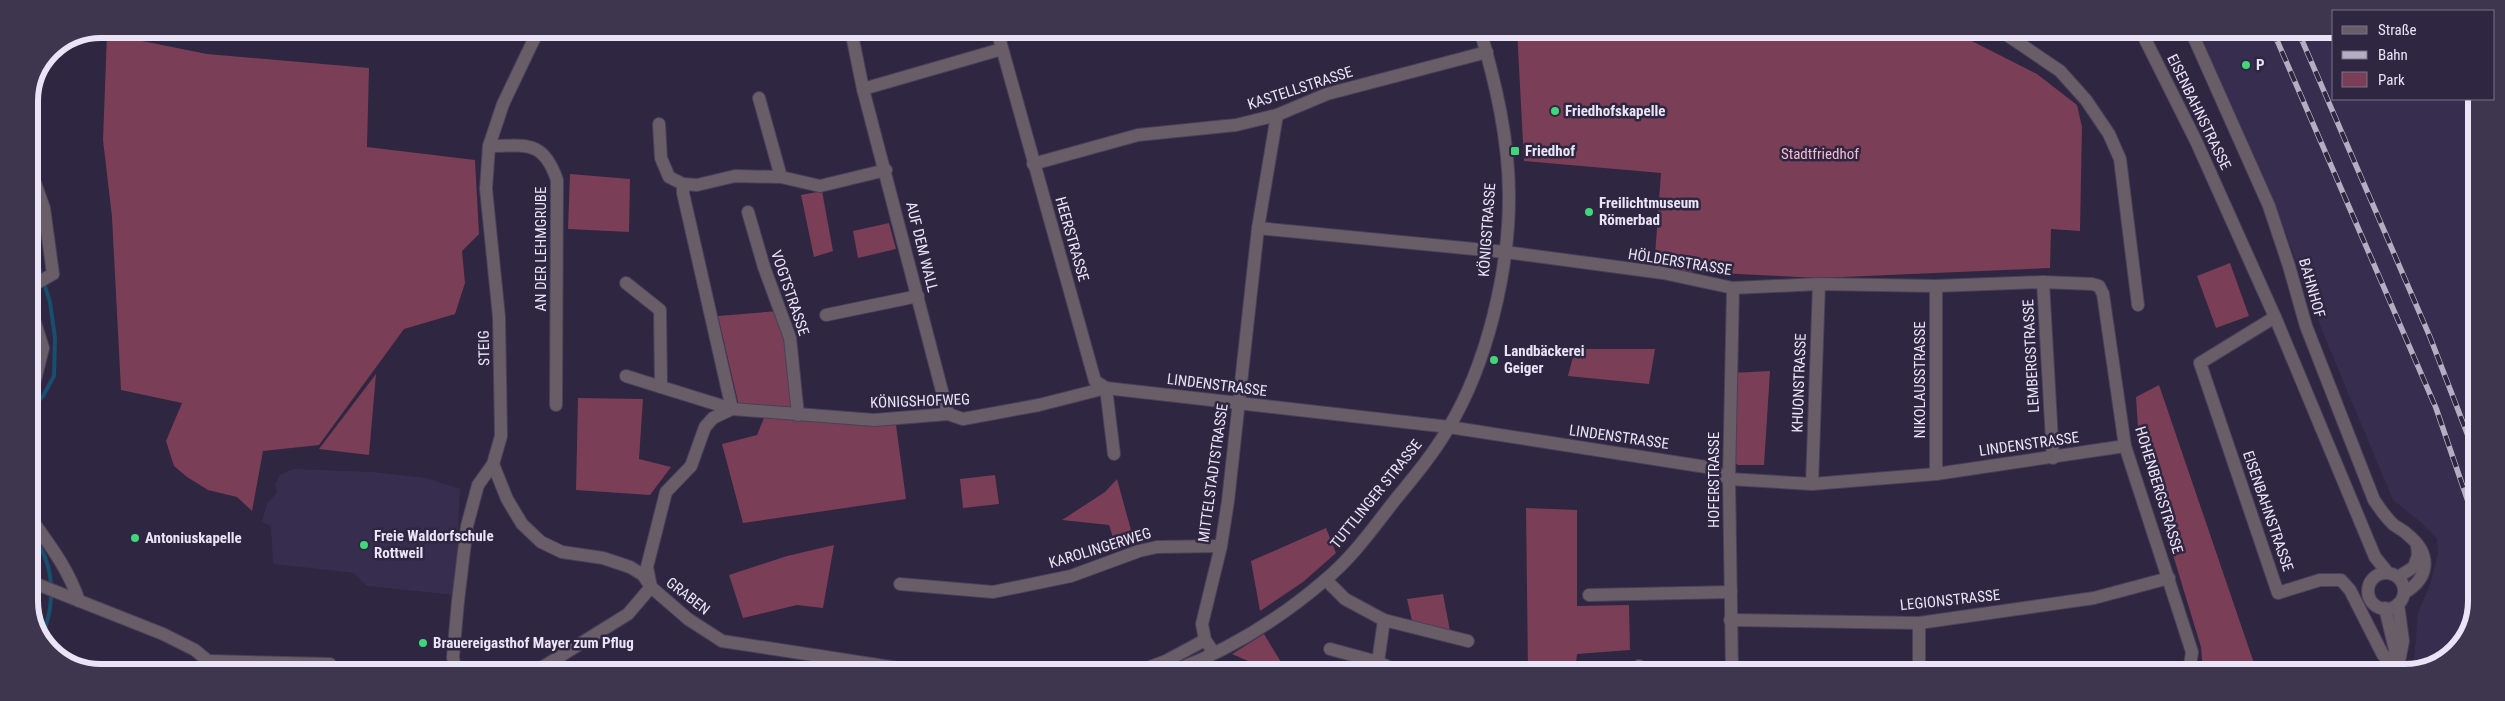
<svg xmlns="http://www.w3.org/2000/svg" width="2505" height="701" font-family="'Roboto Condensed',sans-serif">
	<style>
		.built { fill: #372d4e }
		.green { fill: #7a3e56 }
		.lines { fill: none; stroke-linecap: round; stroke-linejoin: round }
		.stream { stroke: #184e6e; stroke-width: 4 }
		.minor-casing { stroke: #49415a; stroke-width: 14 }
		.minor { stroke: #695d68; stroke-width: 12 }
		.rail-casing { stroke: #b4aec3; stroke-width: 5.5 }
		.rail { stroke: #2f2641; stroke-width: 4; stroke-dasharray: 11; stroke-linecap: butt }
		.poi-dot { fill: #40d77c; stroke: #2f2641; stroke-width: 2 }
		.labels { text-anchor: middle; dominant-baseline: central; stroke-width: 5; stroke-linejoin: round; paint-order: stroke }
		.poi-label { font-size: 15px; font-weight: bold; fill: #e9e4f6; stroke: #2f2641; text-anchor: start }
		.street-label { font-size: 15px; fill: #e9e4f6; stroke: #2f2641 }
		.park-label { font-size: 15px; fill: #f8bad0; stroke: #2f2641 }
		.rim { fill: none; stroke: #e9e4f6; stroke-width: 6 }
	</style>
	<rect width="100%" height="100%" fill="#2f2641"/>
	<g class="built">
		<polygon points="2198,31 2334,31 2334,99 2476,99 2474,619 2449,657 2416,669 2414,661 2418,613 2430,585 2438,553 2437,539 2423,524 2393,500 2323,333 2278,212"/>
		<polygon points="293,469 373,472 426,478 460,489 455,595 367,586 354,573 273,564 271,526 262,522 267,504 277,492 275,484 280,475"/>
	</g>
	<g class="green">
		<polygon points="1517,30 1952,31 2037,74 2077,105 2082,127 2080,231 2051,229 2050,268 1819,278 1654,270 1661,173 1524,161"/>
		<polygon points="107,34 207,54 369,68 367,147 475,160 479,234 462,251 465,283 455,314 404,329 319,445 263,451 252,511 237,497 208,490 187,477 174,466 166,441 182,403 121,390 112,217 103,140"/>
		<polygon points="570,174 630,179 629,232 568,229"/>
		<polygon points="822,191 833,251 814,257 801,195"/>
		<polygon points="889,223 896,249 858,258 853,231"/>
		<polygon points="2230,263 2249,316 2216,328 2197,276"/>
		<polygon points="778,311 786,338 792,397 790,407 739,406 718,316"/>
		<polygon points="1575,349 1655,349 1649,384 1568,376"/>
		<polygon points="1770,371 1764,465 1738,465 1732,460 1732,373"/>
		<polygon points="376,374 369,455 319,449"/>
		<polygon points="2159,385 2257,672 2203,672 2201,647 2139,443 2136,397"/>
		<polygon points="578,398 643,399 639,459 671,467 650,495 576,490"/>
		<polygon points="764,418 896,425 906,499 743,523 722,444 757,435"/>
		<polygon points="995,475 999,504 963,508 960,479"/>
		<polygon points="1117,479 1134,541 1116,547 1109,525 1062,520 1105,492"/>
		<polygon points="1526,508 1577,510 1577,606 1629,605 1630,650 1577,654 1575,671 1528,671"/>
		<polygon points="1326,528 1336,553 1303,582 1260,611 1251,561"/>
		<polygon points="834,545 823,608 797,605 743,618 729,575 787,556"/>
		<polygon points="1443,594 1450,631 1412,621 1407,599"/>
		<polygon points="1264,634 1284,667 1282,671 1271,671 1232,654"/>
	</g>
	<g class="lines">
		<g class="stream">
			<polyline points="29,237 50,302 55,338 54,376 43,396 29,412"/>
			<path d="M29 531C48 553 54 580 50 608 49 619 42 631 44 642"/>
		</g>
		<defs>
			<g id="minor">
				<polyline points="485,29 536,35"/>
				<polyline points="851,30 863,89 948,414"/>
				<polyline points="997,30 1095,381 1106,388"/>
				<polyline points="2001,31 2060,71 2086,100 2109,134 2120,159 2138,305"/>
				<polyline points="2141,31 2196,141 2275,317 2375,557 2388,573"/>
				<path d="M2191 31 2269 206 2289 266 2306 326 2374 500C2380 509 2386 518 2394 525 2398 528 2403 530 2407 534 2431 553 2431 577 2404 593"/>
				<polyline points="863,89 1002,49"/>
				<polyline points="759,98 781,177"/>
				<polyline points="659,124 661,158 669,177 683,184 697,185 735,176 781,177 820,186 886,170"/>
				<path d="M489 146C526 146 543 139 557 180L556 405"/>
				<polyline points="1033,164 1138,135 1236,125 1277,115 1327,94 1487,52"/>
				<polyline points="29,166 44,208 53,274 30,287"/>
				<polyline points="683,184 683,193 732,409"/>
				<polyline points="748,212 764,267 790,338 798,415"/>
				<polyline points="1258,228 1505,252 1663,273 1733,288 1819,284 1936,286 2043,282 2092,284 2099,286 2103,294 2125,446 2192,652 2189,672"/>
				<polyline points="2043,282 2053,458"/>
				<polyline points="626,283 660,310 661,387 626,376"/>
				<polyline points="29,284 33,316 43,348 35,380 29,391"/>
				<polyline points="826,315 918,296"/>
				<polyline points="2275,317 2200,363 2278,593 2320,580 2341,580 2350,590 2383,655 2398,664"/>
				<polyline points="661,387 732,409"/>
				<polyline points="1106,388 1114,454"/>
				<polyline points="493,464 507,499 522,524 541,542 562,552 603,558 630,567 643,575 651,587 688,619 722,641 917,671"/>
				<polyline points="1936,474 1936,286"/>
				<polyline points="1812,484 1819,284"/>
				<path d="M29 516C49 544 68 568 79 601"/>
				<circle cx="2386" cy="591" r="18"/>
				<polyline points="2398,577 2414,567 2418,555 2417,545"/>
				<polyline points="1326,580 1345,599 1384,620 1468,641"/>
				<polyline points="29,581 163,634 195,650 208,661 213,670"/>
				<polyline points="900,584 993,592 1071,576 1139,551 1157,547 1221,546"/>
				<polyline points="651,587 647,567 666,492 691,466 705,427 713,418 732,409 874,420 948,414 963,419 1039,405 1106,388 1449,427 1706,467 1729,479 1812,484 1936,474 2125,446"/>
				<polyline points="1589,595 1731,592"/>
				<polyline points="2385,608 2398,662"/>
				<polyline points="1730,620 1919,623 2094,598 2169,578"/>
				<polyline points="1330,649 1378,662 1397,671"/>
				<polyline points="1214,653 1205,640 1202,624 1221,546 1228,501 1258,228 1277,115"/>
				<polyline points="208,661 330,664"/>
				<polyline points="1378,662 1384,620"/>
				<polyline points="455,670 453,657 458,601 467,526 478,485 493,464 501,436 499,317 486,189 489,146 503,104 536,35 541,29"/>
				<polyline points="538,670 628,614 651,587"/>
				<polyline points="1139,671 1166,661 1205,640"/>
				<path d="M1174 671C1228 650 1281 618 1325 580 1352 558 1374 527 1395 500 1414 477 1434 453 1449 427 1487 364 1509 271 1509 197 1509 140 1496 84 1480 30"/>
				<polyline points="1639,671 1639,666"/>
				<polyline points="1732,672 1729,479 1733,288"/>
				<polyline points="1919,672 1919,623"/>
				<polyline points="2397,672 2403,641 2398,604"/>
			</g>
		</defs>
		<use href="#minor" class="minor-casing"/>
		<use href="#minor" class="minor"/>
		<defs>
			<g id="rail">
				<polyline points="2273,31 2436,408 2474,519"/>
				<polyline points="2298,31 2430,337 2475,454"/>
			</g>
		</defs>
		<use href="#rail" class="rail-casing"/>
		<use href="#rail" class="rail"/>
	</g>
	<g class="poi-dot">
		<circle cx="2246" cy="65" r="5"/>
		<circle cx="1555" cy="111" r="5"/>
		<rect x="1510" y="146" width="10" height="10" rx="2.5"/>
		<circle cx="1589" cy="212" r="5"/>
		<circle cx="1494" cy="360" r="5"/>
		<circle cx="135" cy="538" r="5"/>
		<circle cx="364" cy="545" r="5"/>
		<circle cx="423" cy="643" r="5"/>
	</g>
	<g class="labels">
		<g class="poi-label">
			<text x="2256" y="65">P</text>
			<text x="1565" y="111">Friedhofskapelle</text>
			<text x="1525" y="151">Friedhof</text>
			<text x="1599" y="203">Freilichtmuseum<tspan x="1599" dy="17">Römerbad</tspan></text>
			<text x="1504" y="351">Landbäckerei<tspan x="1504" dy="17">Geiger</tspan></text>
			<text x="374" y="536">Freie Waldorfschule<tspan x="374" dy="17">Rottweil</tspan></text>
			<text x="145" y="538">Antoniuskapelle</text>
			<text x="433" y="643">Brauereigasthof Mayer zum Pflug</text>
		</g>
		<g class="street-label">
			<text transform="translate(1300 88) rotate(-18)">KASTELLSTRASSE</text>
			<text transform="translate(2199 112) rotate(64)">EISENBAHNSTRASSE</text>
			<text transform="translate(1487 230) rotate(-86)">KÖNIGSTRASSE</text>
			<text transform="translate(1072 239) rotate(74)">HEERSTRASSE</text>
			<text transform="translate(922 247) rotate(76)">AUF DEM WALL</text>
			<text transform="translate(541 249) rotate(-90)">AN DER LEHMGRUBE</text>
			<text transform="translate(1680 262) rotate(9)">HÖLDERSTRASSE</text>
			<text transform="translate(2312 288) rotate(74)">BAHNHOF</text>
			<text transform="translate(790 293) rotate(71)">VOGTSTRASSE</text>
			<text transform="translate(484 348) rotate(-91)">STEIG</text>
			<text transform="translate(2031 356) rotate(-93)">LEMBERGSTRASSE</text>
			<text transform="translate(1920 380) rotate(-90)">NIKOLAUSSTRASSE</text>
			<text transform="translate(1799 383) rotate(-88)">KHUONSTRASSE</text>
			<text transform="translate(1217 385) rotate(7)">LINDENSTRASSE</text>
			<text transform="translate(920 401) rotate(-2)">KÖNIGSHOFWEG</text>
			<text transform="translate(1619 437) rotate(8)">LINDENSTRASSE</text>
			<text transform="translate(2029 444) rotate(-8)">LINDENSTRASSE</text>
			<text transform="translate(1213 473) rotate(-82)">MITTELSTADTSTRASSE</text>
			<text transform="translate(1714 480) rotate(-90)">HOFERSTRASSE</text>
			<text transform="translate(2159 490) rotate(73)">HOHENBERGSTRASSE</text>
			<text transform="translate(1376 494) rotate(-51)">TUTTLINGER STRASSE</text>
			<text transform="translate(2268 511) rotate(71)">EISENBAHNSTRASSE</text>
			<text transform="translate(1100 548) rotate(-17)">KAROLINGERWEG</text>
			<text transform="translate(688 596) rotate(38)">GRABEN</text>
			<text transform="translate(1950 600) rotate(-6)">LEGIONSTRASSE</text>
		</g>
		<g class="park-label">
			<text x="1820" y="154">Stadtfriedhof</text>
		</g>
	</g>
	<path d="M0 0H2505V701H0ZM101 38H2405A63 63 0 0 1 2468 101V601A63 63 0 0 1 2405 664H101A63 63 0 0 1 38 601V101A63 63 0 0 1 101 38Z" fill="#3e354f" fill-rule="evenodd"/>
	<path class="rim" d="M101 38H2405A63 63 0 0 1 2468 101V601A63 63 0 0 1 2405 664H101A63 63 0 0 1 38 601V101A63 63 0 0 1 101 38Z"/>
	<rect x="2332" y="10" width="162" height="90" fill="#2f2641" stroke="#797289"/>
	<rect x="2342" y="26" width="25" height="8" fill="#695d68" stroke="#797289"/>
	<text x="2378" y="35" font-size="15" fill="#e9e4f6">Straße</text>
	<rect x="2342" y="51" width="25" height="8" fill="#b4aec3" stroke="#797289"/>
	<text x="2378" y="60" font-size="15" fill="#e9e4f6">Bahn</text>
	<rect x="2342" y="72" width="25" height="15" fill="#7a3e56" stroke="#797289"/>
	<text x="2378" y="85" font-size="15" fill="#e9e4f6">Park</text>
</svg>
